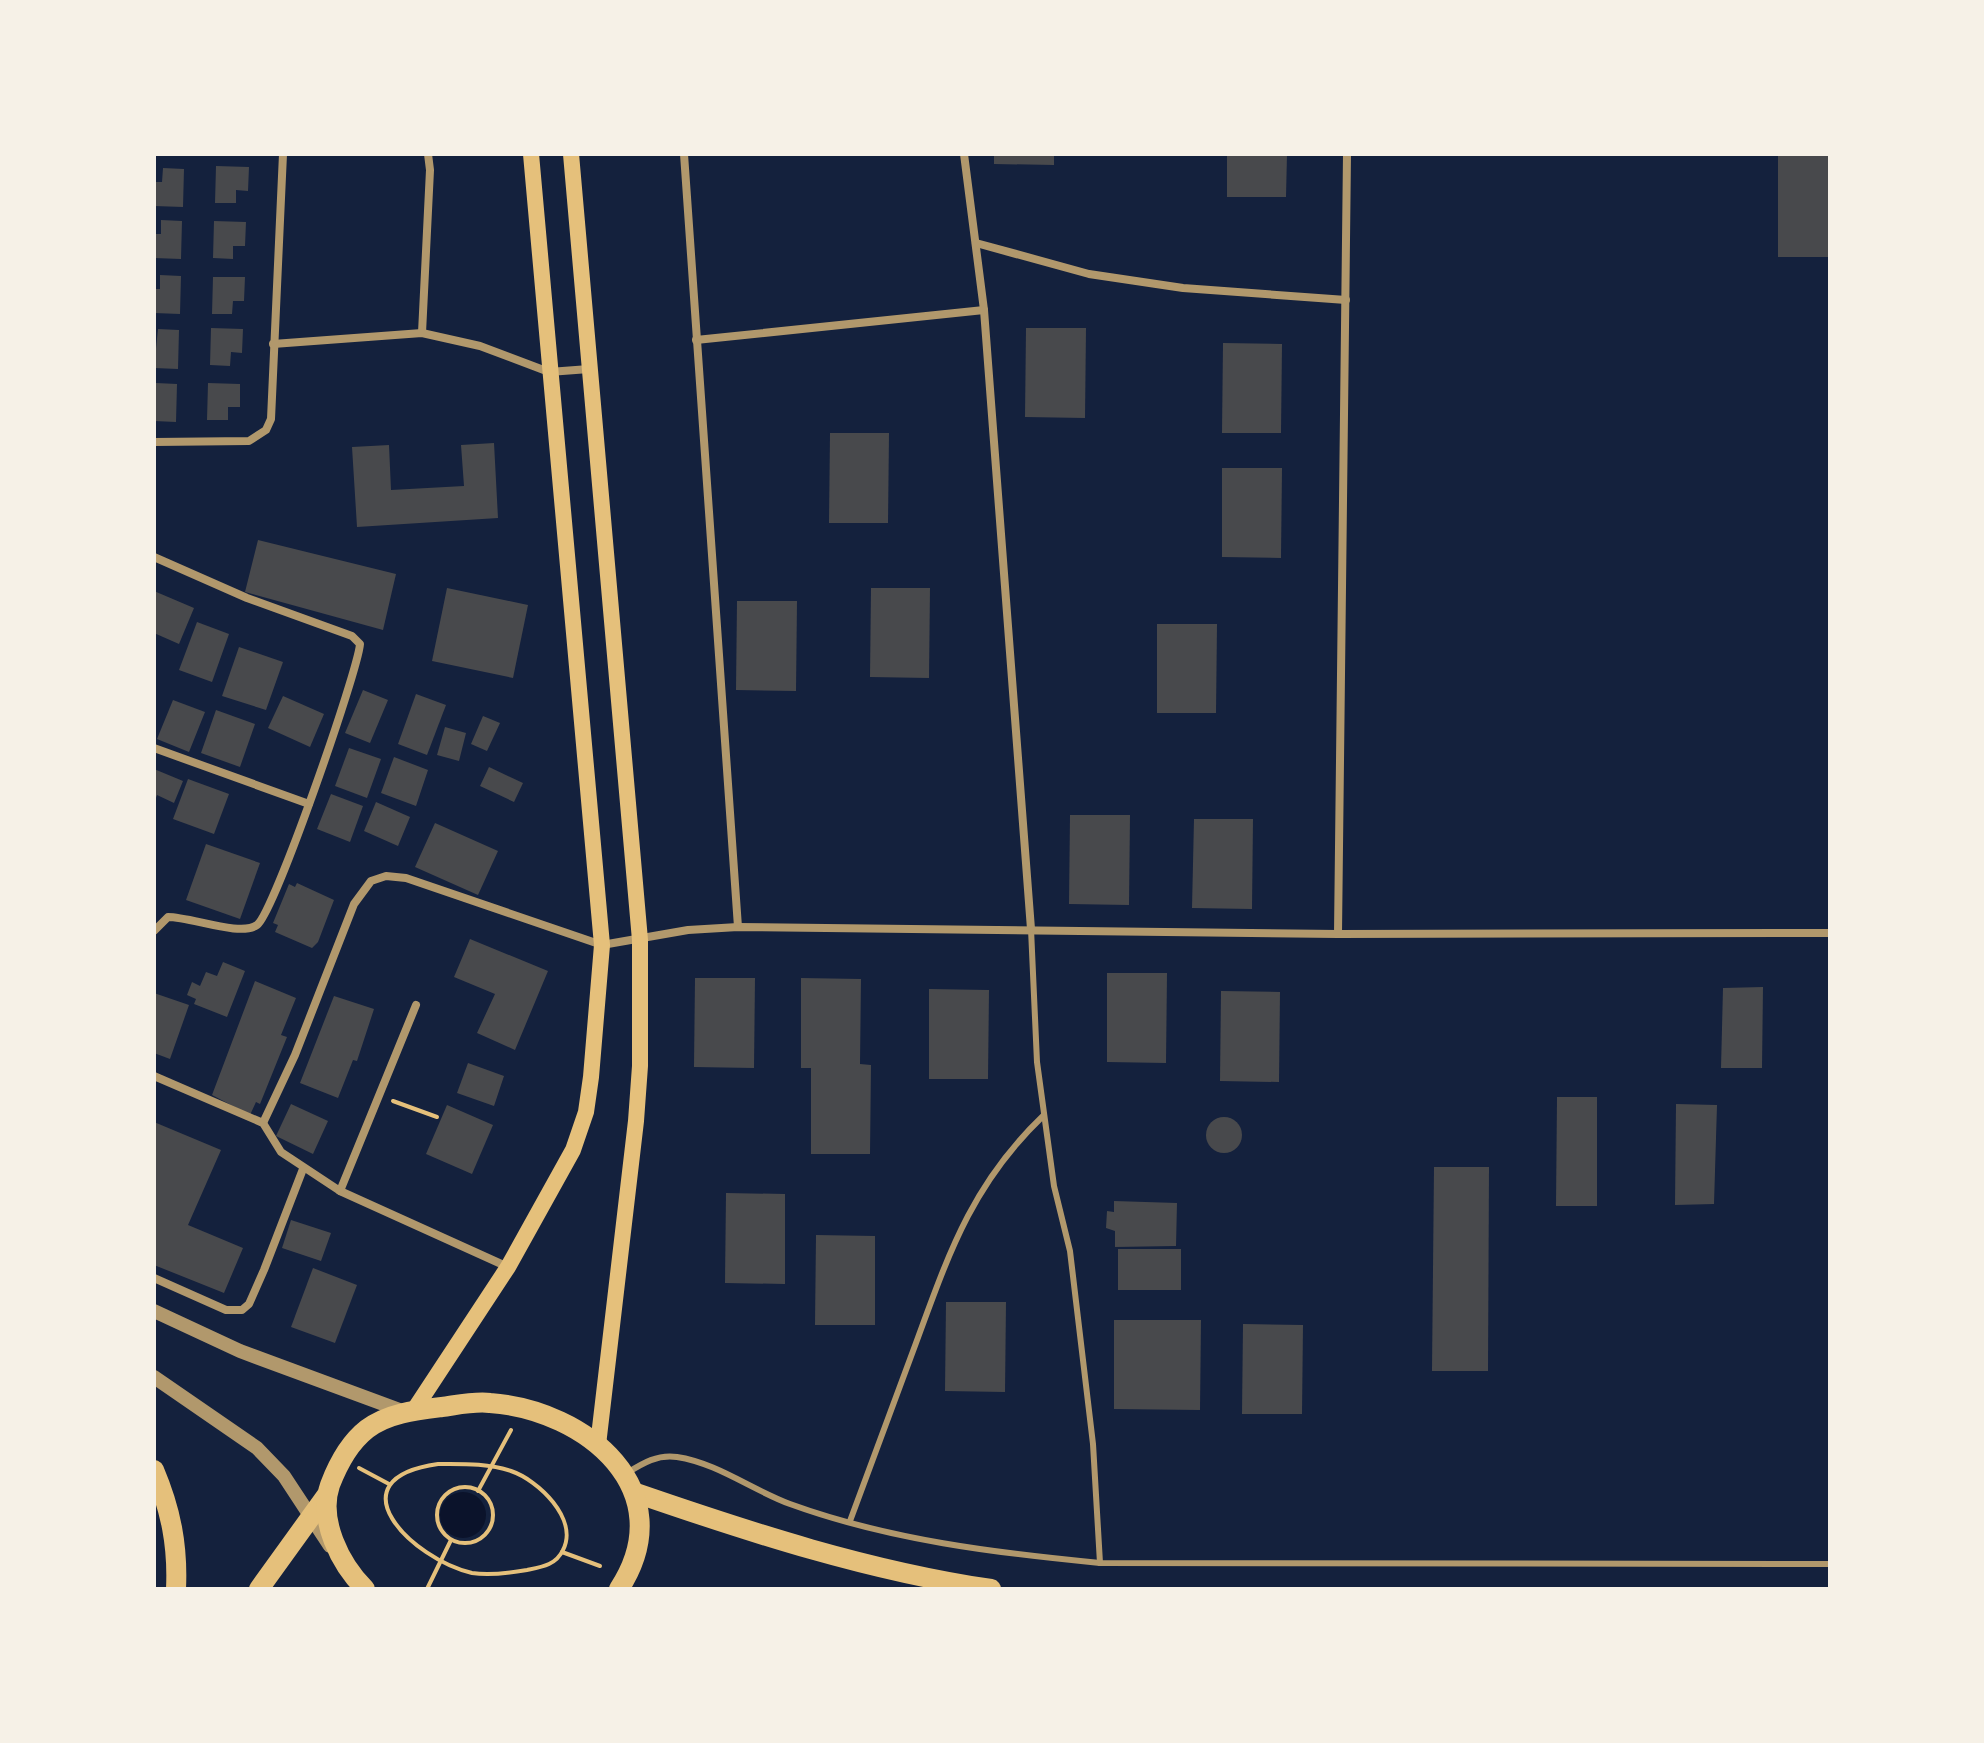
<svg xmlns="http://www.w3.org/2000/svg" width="1984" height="1743" font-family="'Exo 2',sans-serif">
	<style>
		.water { fill: #0b132b }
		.building { fill: #48494c }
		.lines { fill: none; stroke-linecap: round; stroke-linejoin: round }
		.path { stroke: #e5c07b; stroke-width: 4 }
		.service { stroke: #b1986c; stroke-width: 6 }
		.minor { stroke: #b1986c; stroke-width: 8 }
		.tertiary { stroke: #b1986c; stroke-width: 14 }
		.secondary { stroke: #e5c07b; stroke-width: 16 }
		.primary { stroke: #e5c07b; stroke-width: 20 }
	</style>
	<rect width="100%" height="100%" fill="#14213d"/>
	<circle class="water" cx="463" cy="1515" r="23"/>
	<g class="building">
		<polygon points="994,154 1054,154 1054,165 994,164"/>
		<polygon points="1227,154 1287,154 1286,197 1227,197"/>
		<rect x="1778" y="154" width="52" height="103"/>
		<polygon points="216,166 249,167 248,191 236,190 236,203 215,203"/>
		<polygon points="163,168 184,169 183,207 154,206 154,182 162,182"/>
		<polygon points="161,220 182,221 181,259 154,258 154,234 161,234"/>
		<polygon points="214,221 246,222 245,246 233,246 233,259 213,258"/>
		<polygon points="160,275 181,276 180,314 154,313 154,289 160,289"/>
		<polygon points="213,277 245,277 244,301 233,301 232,314 212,314"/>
		<polygon points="211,328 243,329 242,353 231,352 230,366 210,365"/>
		<polygon points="1026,328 1086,328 1085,418 1025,417"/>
		<polygon points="158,329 179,330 178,369 154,368"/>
		<polygon points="1223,343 1282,344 1281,433 1222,433"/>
		<polygon points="156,383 177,384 176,422 154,421"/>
		<polygon points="208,383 240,384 240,407 228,407 228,420 207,420"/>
		<polygon points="830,433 889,433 888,523 829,523"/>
		<polygon points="494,443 498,518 357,527 352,447 389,445 391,490 464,486 461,445"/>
		<polygon points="1222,468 1282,468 1281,558 1222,557"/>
		<polygon points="258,540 396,574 383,630 245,592"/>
		<polygon points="447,588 528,605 513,678 432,661"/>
		<polygon points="871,588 930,588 929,678 870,677"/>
		<polygon points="154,591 194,608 179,644 154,633"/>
		<polygon points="737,601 797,601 796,691 736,690"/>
		<polygon points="197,622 229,634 212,682 179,670"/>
		<polygon points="1157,624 1217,624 1216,713 1157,713"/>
		<polygon points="239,647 283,662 266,710 222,696"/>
		<polygon points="363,690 388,700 370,743 345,733"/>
		<polygon points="416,694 446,705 427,755 398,744"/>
		<polygon points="283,696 324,714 310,747 268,728"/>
		<polygon points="173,700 205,712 189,752 157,739"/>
		<polygon points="216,710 255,724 240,767 201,753"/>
		<polygon points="483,716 500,723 487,751 471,744"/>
		<polygon points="445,727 466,733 459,761 437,755"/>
		<polygon points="349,748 381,759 367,798 335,786"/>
		<polygon points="394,757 428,770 416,806 381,793"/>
		<polygon points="489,767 523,783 514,802 480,786"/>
		<polygon points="154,769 183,781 174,803 157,795 154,803"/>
		<polygon points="188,779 229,794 214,834 173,819"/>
		<polygon points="331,794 363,806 350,842 317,829"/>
		<polygon points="376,802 410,817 398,846 364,831"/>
		<polygon points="1070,815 1130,815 1129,905 1069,904"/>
		<polygon points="1194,819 1253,819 1252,909 1192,908"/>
		<polygon points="435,823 498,851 478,895 415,867"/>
		<polygon points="206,844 260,863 240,919 186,900"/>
		<polygon points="297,883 334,900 318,942 312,948 275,932 278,925 273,923 289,884 295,887"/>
		<polygon points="470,939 548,971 515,1050 477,1033 495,994 454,977"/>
		<polygon points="223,962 245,971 227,1017 194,1004 196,999 187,995 192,982 200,986 206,972 217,976"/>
		<polygon points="1107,973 1167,973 1166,1063 1107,1062"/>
		<polygon points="695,978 755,978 754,1068 694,1067"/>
		<polygon points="801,978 861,979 860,1064 871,1065 870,1154 811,1154 811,1068 801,1068"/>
		<polygon points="255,981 296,998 281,1035 287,1037 260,1104 256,1102 250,1115 212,1095"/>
		<polygon points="1763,987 1762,1068 1721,1068 1723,988"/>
		<polygon points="929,989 989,990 988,1079 929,1079"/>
		<polygon points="1221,991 1280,992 1279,1082 1220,1081"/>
		<polygon points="154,993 189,1005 170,1059 154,1053"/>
		<polygon points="334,996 374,1009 357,1061 353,1060 338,1098 300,1083"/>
		<polygon points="468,1063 504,1076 494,1106 457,1093"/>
		<polygon points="1557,1097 1597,1097 1597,1206 1556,1206"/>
		<polygon points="291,1104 328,1121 313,1154 276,1136"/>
		<polygon points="1676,1104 1717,1105 1714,1204 1675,1205"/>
		<polygon points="447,1105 493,1125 472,1174 426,1154"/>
		<circle cx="1224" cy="1135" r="18"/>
		<polygon points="154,1122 221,1150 188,1225 243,1248 224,1293 154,1265"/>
		<polygon points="1434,1167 1489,1167 1488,1371 1432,1371"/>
		<polygon points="726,1193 785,1194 785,1284 725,1283"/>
		<polygon points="1114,1201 1177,1203 1176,1246 1115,1247 1115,1231 1106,1228 1107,1211 1114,1212"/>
		<polygon points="291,1220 331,1233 321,1261 282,1248"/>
		<polygon points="816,1235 875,1236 875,1325 815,1325"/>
		<rect x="1118" y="1249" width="63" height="41"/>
		<polygon points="313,1268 357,1285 335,1343 291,1327"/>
		<polygon points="946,1302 1006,1302 1005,1392 945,1391"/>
		<polygon points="1114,1320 1201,1320 1200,1410 1114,1409"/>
		<polygon points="1243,1324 1303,1325 1302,1414 1242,1414"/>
	</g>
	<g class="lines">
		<g class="path">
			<polyline points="393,1101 437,1117"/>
			<path d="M438 1464C462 1464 488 1463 511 1471 538 1480 579 1519 563 1550 556 1565 542 1567 527 1570 510 1573 490 1576 472 1573 412 1559 331 1479 438 1464Z"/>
			<polyline points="359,1468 389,1484"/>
			<circle cx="465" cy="1515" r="28"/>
			<polyline points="478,1491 511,1430"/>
			<polyline points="562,1552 600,1566"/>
			<polyline points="427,1589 451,1540"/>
		</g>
		<g class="service">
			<polyline points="1031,929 1037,1062 1054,1186 1070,1251 1093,1444 1100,1563"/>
			<path d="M627 1473C643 1463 658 1454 677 1457 717 1463 752 1490 790 1504 889 1540 996 1553 1100 1563L1830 1564"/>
			<path d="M850 1521C872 1462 894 1402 916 1343 949 1253 972 1184 1043 1116"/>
		</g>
		<g class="minor">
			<polyline points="684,154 738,927"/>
			<polyline points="964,154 984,310 1031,929"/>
			<polyline points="976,243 1089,274 1183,288 1346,300"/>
			<polyline points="422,333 430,170 428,154"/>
			<polyline points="696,340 984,310"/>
			<polyline points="273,344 422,333 480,346 549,372 589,369"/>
			<polyline points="154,442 249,441 266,430 271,419 283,154"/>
			<path d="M154 557 247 598 352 636 360 644C358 671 274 913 257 925 241 937 191 917 168 917L154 931"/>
			<polyline points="154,748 309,804"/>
			<polyline points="1338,934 1347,154"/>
			<polyline points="154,1076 263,1123 281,1152 340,1191 508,1267"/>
			<polyline points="263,1123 295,1055 354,904 371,881 386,876 406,878 602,945 688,930 738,927 1338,934 1830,933"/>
			<polyline points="340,1191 416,1005"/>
			<polyline points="154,1278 226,1310 242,1310 249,1304 264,1270 303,1169"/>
		</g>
		<g class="tertiary">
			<polyline points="154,1311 240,1351 405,1412"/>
			<polyline points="154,1377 257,1448 284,1476 330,1546"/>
		</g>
		<g class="secondary">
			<polyline points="571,154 640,940 640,1066 636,1121 598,1445"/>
			<polyline points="414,1410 508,1267 573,1150 586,1112 591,1077 602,945 531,154"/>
		</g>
		<g class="primary">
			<path d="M154 1470C171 1510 178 1546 176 1589"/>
			<path d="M636 1493C752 1533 869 1571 991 1589"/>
			<polyline points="259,1589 326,1496"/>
			<path d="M365 1589C340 1564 318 1520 330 1485 338 1464 349 1443 367 1429 388 1413 417 1410 442 1407 457 1405 475 1401 490 1403 587 1410 683 1491 619 1589"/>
		</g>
	</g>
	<rect width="1984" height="1743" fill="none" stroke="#f6f1e7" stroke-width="312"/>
</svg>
